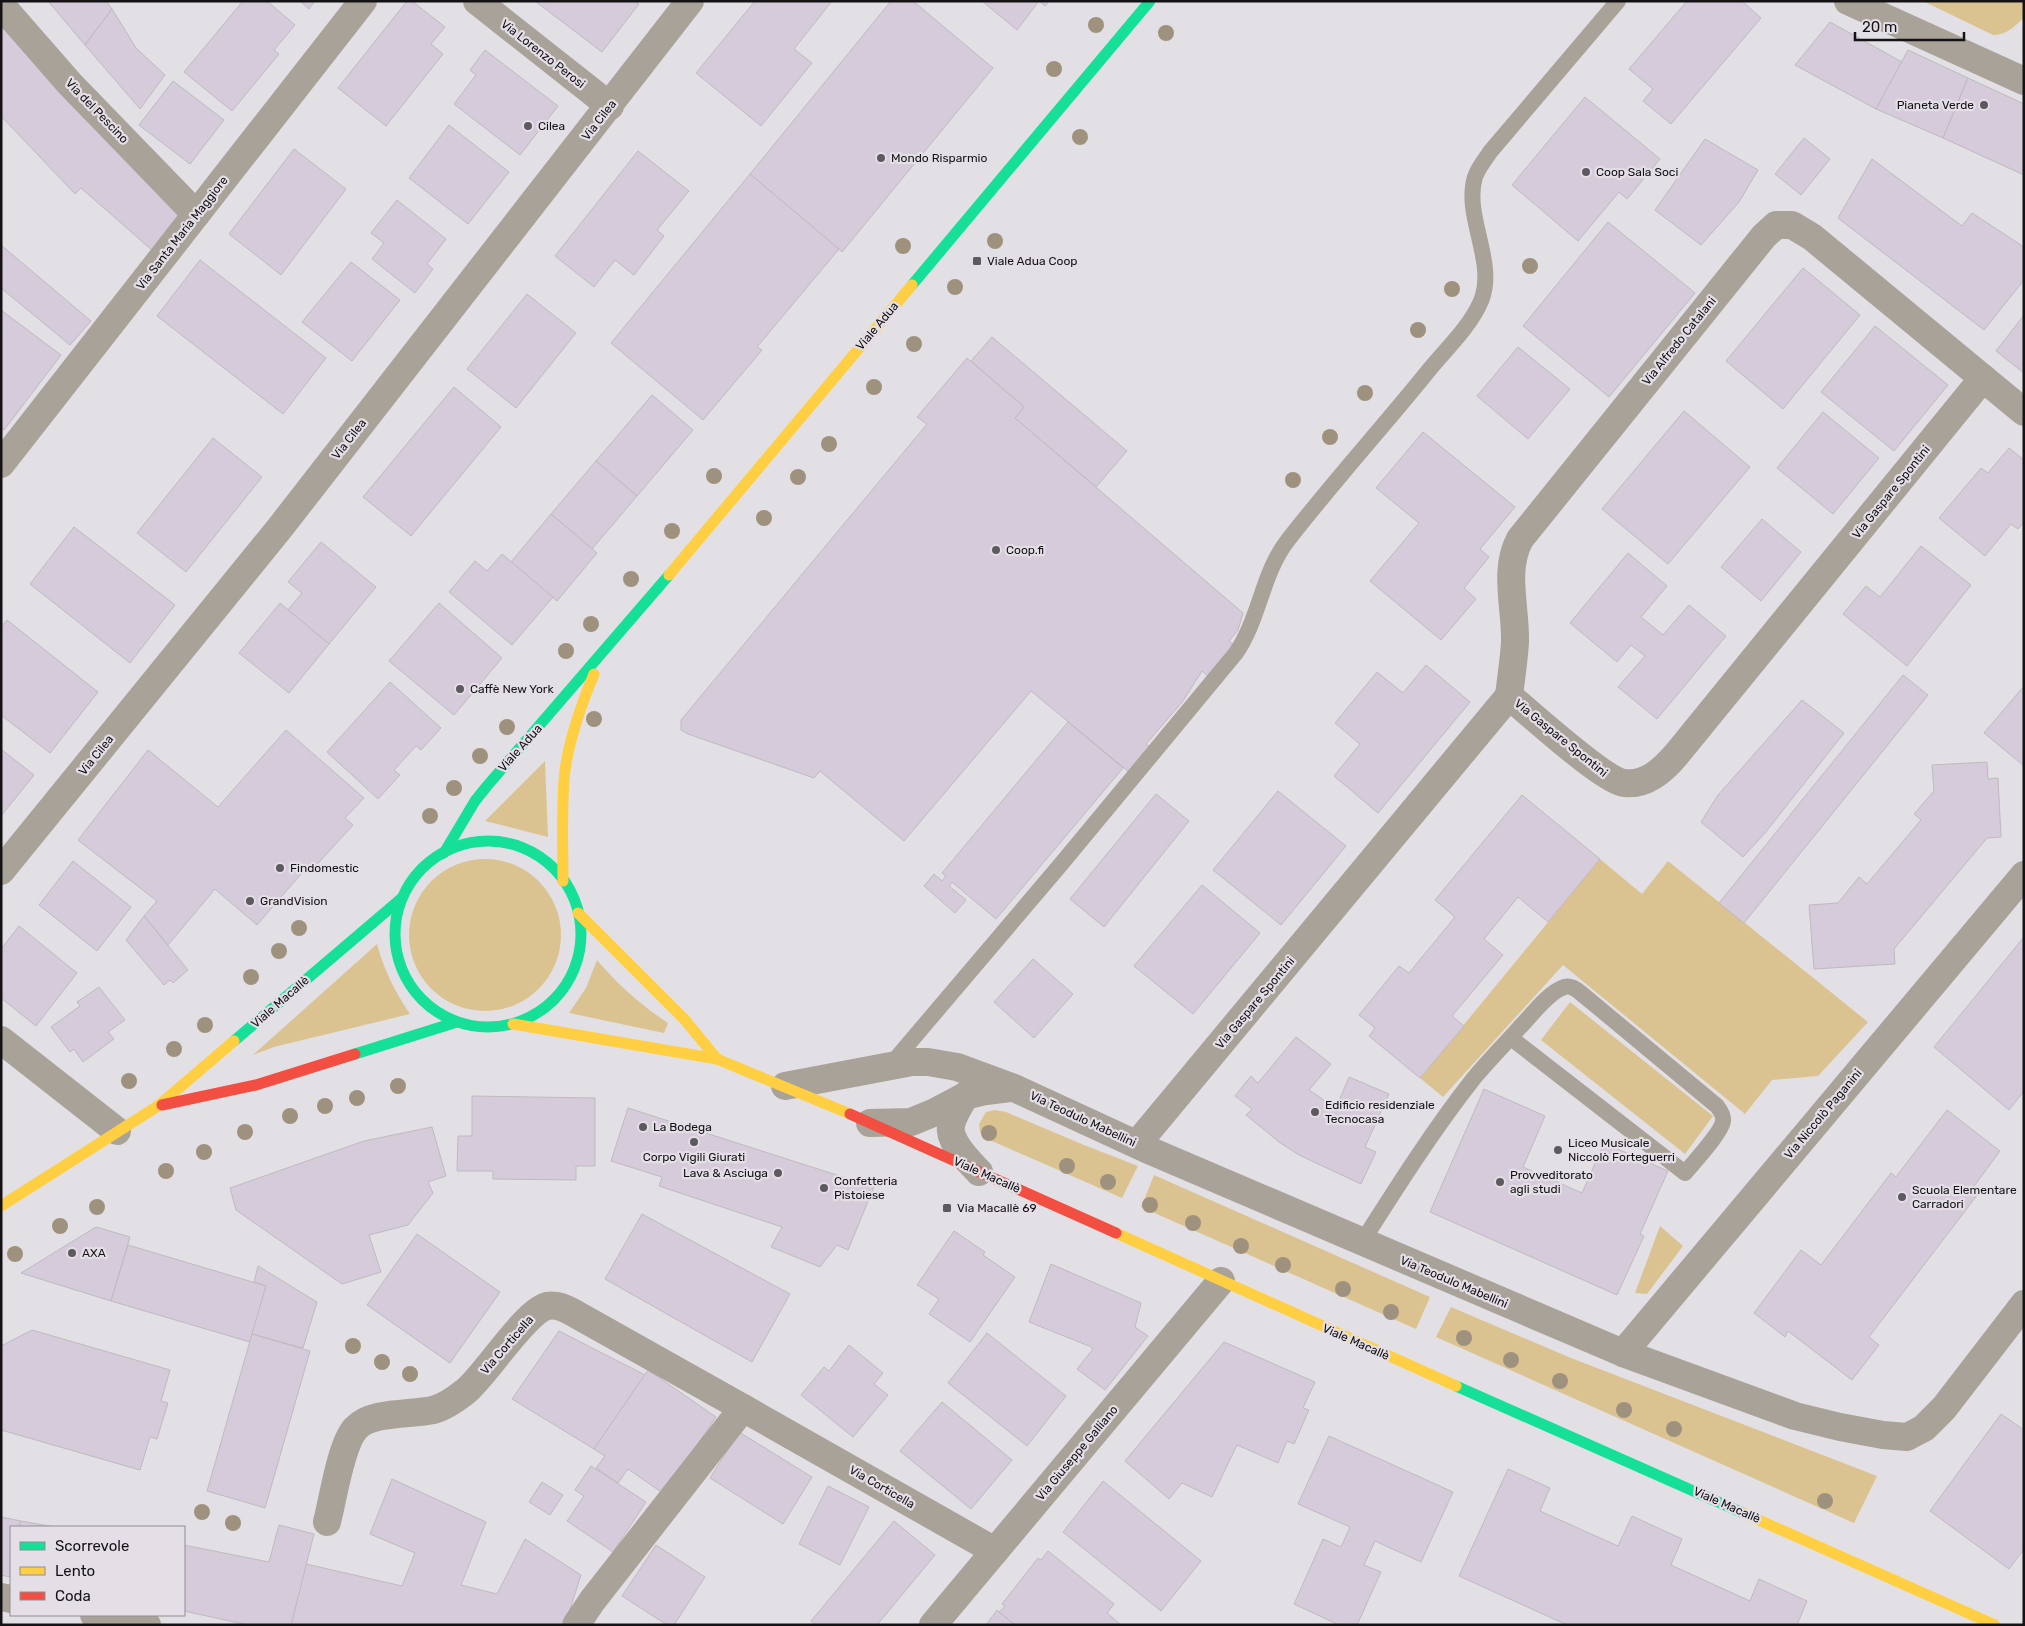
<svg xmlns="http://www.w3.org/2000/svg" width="2025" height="1626" font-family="Rubik,sans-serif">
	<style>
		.green { fill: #dbc391 }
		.building { fill: #d6cbda; stroke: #bdbbbe }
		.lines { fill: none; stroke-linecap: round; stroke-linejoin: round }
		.lane { stroke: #a8a298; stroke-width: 16 }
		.street { stroke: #a8a298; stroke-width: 28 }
		.fast { stroke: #16e098; stroke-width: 11 }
		.slow { stroke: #ffcf43; stroke-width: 11 }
		.jam { stroke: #f24e42; stroke-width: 11 }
		.tree { fill: #9e927e }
		.poi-dot { fill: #5c5a5e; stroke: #e4dfe6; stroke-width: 2 }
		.labels { text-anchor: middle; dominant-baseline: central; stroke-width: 4.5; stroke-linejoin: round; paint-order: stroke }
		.street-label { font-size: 12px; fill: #141215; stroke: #e4dfe6 }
		.poi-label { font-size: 12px; fill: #141215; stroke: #e4dfe6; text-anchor: start }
	</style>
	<rect width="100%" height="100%" fill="#e3e0e5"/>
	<g class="green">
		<path d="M1923 1H2024V17C2015 27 2006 35 1993 35Z"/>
		<polygon points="545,761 548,837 485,821"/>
		<polygon points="1600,859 1642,894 1668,861 1868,1022 1818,1076 1772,1080 1745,1114 1563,965 1443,1097 1420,1078"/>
		<circle cx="485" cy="935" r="76"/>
		<path d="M377 944C384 970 395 992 410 1014L274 1047 253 1055Z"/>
		<path d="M597 960C618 985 641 1005 668 1023L664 1033 569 1013 586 988Z"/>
		<polygon points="1570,1002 1713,1116 1685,1154 1541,1040"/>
		<polygon points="995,1110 1006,1112 1084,1145 1138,1166 1122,1198 985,1138 980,1132 979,1124 986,1112"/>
		<polygon points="1154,1175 1430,1297 1416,1329 1141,1207"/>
		<polygon points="1660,1226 1683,1246 1647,1294 1635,1293"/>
		<polygon points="1451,1307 1571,1358 1877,1476 1854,1523 1436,1337"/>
	</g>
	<g class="building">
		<polygon points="48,1 106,1 112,9 85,45"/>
		<polygon points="243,1 267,1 295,25 274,50 279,54 232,111 184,72"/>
		<polygon points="300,1 315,1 309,9"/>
		<polygon points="407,1 412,1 445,27 431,44 443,54 386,126 338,88"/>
		<polygon points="535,1 635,1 639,4 602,52"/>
		<polygon points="755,1 832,1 794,49 812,63 761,126 696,73"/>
		<polygon points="891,1 913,1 993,68 842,252 750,174"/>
		<polygon points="982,1 1050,1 1045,6 1039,1 1017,30"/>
		<polygon points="1687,1 1742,1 1761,18 1671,124 1643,101 1653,89 1629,69"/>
		<polygon points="112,9 136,48 165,75 140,109 85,45"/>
		<polygon points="1830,22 1902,62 1876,109 1795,65"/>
		<polygon points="1,25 49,80 180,218 154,252 81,188 75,194 1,116"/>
		<polygon points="485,50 558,106 520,155 454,104 476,75 470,70"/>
		<polygon points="1908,50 1968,78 1943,138 1876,109"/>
		<polygon points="1968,78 2024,104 2024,175 1943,138"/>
		<polygon points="173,81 224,120 190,164 139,125"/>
		<polygon points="1585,97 1660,159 1627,199 1619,192 1578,241 1512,185"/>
		<polygon points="449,125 509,172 468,224 409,178"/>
		<polygon points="1804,138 1830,159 1801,195 1775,174"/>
		<polygon points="1705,139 1758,170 1739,202 1701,245 1655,210"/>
		<polygon points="294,149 346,189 281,275 229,234"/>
		<polygon points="638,151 689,191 657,230 664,236 634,275 615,260 594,287 555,256"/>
		<polygon points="1872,159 1962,226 1972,213 2024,247 2024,280 1984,330 1838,218"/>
		<polygon points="750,174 839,249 757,347 762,350 703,420 611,343"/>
		<polygon points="397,200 446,239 427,264 433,269 415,293 372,259 384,243 371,233"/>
		<polygon points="1608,222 1695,293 1609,397 1523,326"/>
		<polygon points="1,245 91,321 70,345 1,288"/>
		<polygon points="200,260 326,358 283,414 157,316"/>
		<polygon points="351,262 400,300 352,361 302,322"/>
		<polygon points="1803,268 1860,315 1783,409 1726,361"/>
		<polygon points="527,294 576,333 516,408 467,369"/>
		<polygon points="1,310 61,355 4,430 1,428"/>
		<polygon points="2024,315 2024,373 1996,351"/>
		<polygon points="1875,326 1948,385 1894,451 1821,392"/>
		<polygon points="992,337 1127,451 1096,487 1015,418 1024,407 971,361"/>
		<polygon points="1518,347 1570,389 1528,439 1477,396"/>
		<polygon points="967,358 1024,407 1015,418 1243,613 1238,630 1229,641 1235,646 1208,676 1202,671 1183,701 1146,744 1150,747 1129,772 1031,691 904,841 820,771 814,778 688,734 681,730 681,720 927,424 917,417"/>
		<polygon points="454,387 501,427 411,536 363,497"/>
		<polygon points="652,395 693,430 637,496 596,461"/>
		<polygon points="1684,411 1750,467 1668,564 1602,509"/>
		<polygon points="1823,412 1879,458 1833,514 1777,468"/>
		<polygon points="1423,432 1515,507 1480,549 1489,557 1464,588 1476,599 1441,640 1370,581 1419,523 1376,488"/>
		<polygon points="213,438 262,477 186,572 137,533"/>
		<polygon points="2009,448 2024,460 2024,522 2018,529 2011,524 1985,556 1939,518 1981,468 1988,473"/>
		<polygon points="596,461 637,496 592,549 551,514"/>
		<polygon points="551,514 597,553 557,601 511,562"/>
		<polygon points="1762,519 1801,552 1761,601 1721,567"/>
		<polygon points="74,527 175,605 130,663 30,584"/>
		<polygon points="321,542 376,587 329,644 288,610 302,593 288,582"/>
		<polygon points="1921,546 1971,585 1907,666 1843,614 1866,586 1880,597"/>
		<polygon points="1628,553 1667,586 1641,617 1663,635 1689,605 1726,636 1657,719 1618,687 1645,656 1631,645 1617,662 1570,623"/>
		<polygon points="502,554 553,597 512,645 449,592 475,561 487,571"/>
		<polygon points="280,603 329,644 289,693 239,653"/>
		<polygon points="439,603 502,658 454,715 389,661"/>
		<polygon points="7,620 98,692 50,753 1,715 1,627"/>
		<polygon points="1426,665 1470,702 1378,813 1334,776 1360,744 1335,723 1377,672 1403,693"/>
		<polygon points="1903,675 1928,695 1744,923 1719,903"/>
		<polygon points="390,682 441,728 421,750 416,746 394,770 400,775 378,799 327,752"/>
		<polygon points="2024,686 2024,766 1984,733"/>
		<polygon points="1802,700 1844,733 1765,833 1743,857 1701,822 1718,795"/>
		<polygon points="1068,722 1123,768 996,919 952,882 949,886 966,900 955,913 924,886 934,874 942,881 946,876 942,873"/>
		<polygon points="286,730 364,798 345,818 353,825 311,871 307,867 257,925 215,889 168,945 144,916 157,901 78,840 148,750 218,807"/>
		<polygon points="1,749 34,775 1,816"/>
		<polygon points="1987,762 1988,779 1998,778 2001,837 1987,838 1894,949 1895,964 1814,969 1809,905 1838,903 1859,877 1867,884 1921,820 1914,814 1934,791 1932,765"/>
		<polygon points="1278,791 1346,846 1281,925 1213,870"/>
		<polygon points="1156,794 1189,821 1104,927 1070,899"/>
		<polygon points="1522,795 1600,859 1548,922 1518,897 1484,939 1503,955 1452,1016 1464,1026 1420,1078 1369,1036 1375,1028 1359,1015 1399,966 1409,973 1455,917 1435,900"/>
		<polygon points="73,861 131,907 97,951 39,905"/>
		<polygon points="1202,885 1260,933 1193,1014 1134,966"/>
		<polygon points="144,916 188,970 173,983 170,980 164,985 126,940"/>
		<polygon points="19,926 77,973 36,1026 1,998 1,949"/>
		<polygon points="2024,937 2024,1091 2009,1110 1934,1047"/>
		<polygon points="1033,959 1073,994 1034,1038 994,1002"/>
		<polygon points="99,987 125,1020 108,1032 114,1039 83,1062 74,1049 70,1052 51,1027 80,1006 77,1002"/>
		<polygon points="1296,1037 1331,1064 1309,1090 1336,1108 1349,1077 1389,1094 1365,1147 1376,1152 1361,1184 1299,1155 1279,1142 1246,1115 1252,1109 1235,1096 1251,1076 1258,1083"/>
		<polygon points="1484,1089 1545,1116 1523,1167 1582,1193 1604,1143 1668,1171 1640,1234 1644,1236 1617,1295 1430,1212"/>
		<polygon points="472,1096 595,1098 595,1166 576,1166 576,1180 493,1179 493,1171 457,1171 458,1136 472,1136"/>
		<polygon points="628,1108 874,1187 848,1250 837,1245 820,1267 771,1247 782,1227 659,1186 662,1177 611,1161"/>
		<polygon points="1947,1110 2000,1151 1972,1189 1978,1194 1869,1337 1879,1345 1852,1380 1788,1331 1785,1337 1754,1313 1801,1250 1821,1265 1891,1173 1896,1177"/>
		<polygon points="432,1127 446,1176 428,1182 433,1193 408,1225 369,1235 381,1272 342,1284 236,1210 230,1188 364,1141"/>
		<polygon points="642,1214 790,1294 752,1362 605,1279"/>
		<polygon points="96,1227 130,1237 111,1301 21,1273"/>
		<polygon points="954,1231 985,1252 983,1255 1015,1277 970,1342 929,1314 939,1299 917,1285"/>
		<polygon points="417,1234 500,1292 450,1363 367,1305"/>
		<polygon points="128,1245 266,1286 250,1342 111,1301"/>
		<polygon points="1051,1264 1141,1303 1135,1327 1148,1336 1105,1390 1077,1369 1093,1349 1089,1346 1029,1322"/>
		<polygon points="258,1266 317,1302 303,1348 252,1334 266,1286 254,1282"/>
		<polygon points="32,1330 170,1370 161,1401 168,1403 157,1439 150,1437 140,1470 1,1430 1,1346"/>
		<polygon points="559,1331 645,1375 594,1449 512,1399"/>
		<polygon points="987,1333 1066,1396 1027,1446 948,1383"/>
		<polygon points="252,1334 310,1351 265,1508 207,1491"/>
		<polygon points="1224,1342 1315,1382 1303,1408 1309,1410 1294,1444 1287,1441 1278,1463 1237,1445 1212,1497 1182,1483 1169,1499 1125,1461"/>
		<polygon points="849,1345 883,1373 874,1384 888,1395 853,1437 801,1395 824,1367 829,1371"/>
		<polygon points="648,1370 716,1417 664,1494 628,1469 618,1483 596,1468 605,1456 594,1449"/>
		<polygon points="942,1402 1012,1460 971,1509 900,1451"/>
		<polygon points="2001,1414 2024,1430 2024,1549 2009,1569 1930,1511"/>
		<polygon points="739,1432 812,1477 783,1524 710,1478"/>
		<polygon points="1329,1436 1453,1492 1421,1562 1375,1541 1364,1565 1381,1572 1357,1625 1339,1625 1294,1604 1323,1539 1341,1547 1350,1527 1298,1504"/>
		<polygon points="591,1466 646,1502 613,1552 567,1521 584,1496 575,1490"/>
		<polygon points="1508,1469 1550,1488 1540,1511 1618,1546 1632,1516 1682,1539 1671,1565 1750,1601 1759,1579 1807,1601 1797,1625 1567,1625 1459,1576"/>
		<polygon points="392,1479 486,1522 461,1585 497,1594 525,1539 581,1575 565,1625 291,1625 306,1564 402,1586 415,1553 370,1534"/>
		<polygon points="1103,1481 1201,1561 1161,1611 1063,1532"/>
		<polygon points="542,1482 563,1495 550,1515 529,1502"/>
		<polygon points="828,1486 869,1507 840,1565 799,1544"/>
		<polygon points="1,1517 21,1521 19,1527 11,1527 10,1577 1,1575"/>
		<polygon points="21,1521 55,1527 19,1527"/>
		<polygon points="894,1521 935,1555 877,1625 816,1625 811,1621"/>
		<polygon points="279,1525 314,1534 291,1625 248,1625 184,1611 184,1545 269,1562"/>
		<polygon points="656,1545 705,1577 674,1625 667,1625 622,1596"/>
		<polygon points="1048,1551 1114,1604 1107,1613 1121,1625 1015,1625 999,1612 1005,1606 1002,1604 1038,1558 1041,1560"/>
		<polygon points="997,1610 999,1612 1015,1625 986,1625"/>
	</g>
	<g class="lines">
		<g class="lane">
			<path d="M899 1055 1062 863 1236 653C1260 618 1262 573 1288 540 1333 482 1383 427 1429 370 1446 349 1470 327 1481 301 1497 262 1463 216 1475 177 1478 168 1485 160 1490 152L1618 1"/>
			<path d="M1362 1242C1397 1187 1433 1130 1474 1078 1489 1060 1505 1044 1520 1027 1531 1016 1548 993 1562 988 1570 984 1576 989 1582 994L1717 1106C1720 1110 1724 1116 1723 1121 1722 1132 1693 1163 1685 1173L1511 1038"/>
		</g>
		<g class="street">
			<polyline points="477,1 610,106"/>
			<polyline points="1848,1 2024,81"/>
			<polyline points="1,5 70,84 196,214"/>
			<polyline points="1,464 363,1"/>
			<path d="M1509 696C1511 678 1514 660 1515 642 1516 608 1503 570 1520 539L1764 236 1776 225H1792L1812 237 2024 412"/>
			<polyline points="1,871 279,529 690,1"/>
			<polyline points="1,1040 117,1131"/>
			<polyline points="785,1086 912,1062 928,1062 957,1067 1014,1088 1153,1152 1623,1353 1795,1416 1840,1427 1883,1435 1907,1437 1924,1428 1944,1408 2024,1304"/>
			<path d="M965 1096C960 1105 953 1115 951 1125 948 1142 968 1160 979 1172"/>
			<polyline points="870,1123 911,1122 933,1113 965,1096 986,1091 1010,1088"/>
			<path d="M1137 1144 1509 696C1530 713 1603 780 1624 783 1646 786 1663 770 1676 755L1983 378"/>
			<polyline points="1623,1353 2024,875"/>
			<path d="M327 1522C333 1499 341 1443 356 1428 372 1411 411 1415 433 1410 445 1407 456 1399 466 1391 487 1373 525 1312 547 1306 556 1304 565 1308 572 1312L743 1408"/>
			<polyline points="1,1597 11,1599"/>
			<polyline points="94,1615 147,1625"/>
			<polyline points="576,1625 592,1601 743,1408 995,1551"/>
			<polyline points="933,1625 1221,1281"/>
		</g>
		<g class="fast">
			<polyline points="912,285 1150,1"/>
			<circle cx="488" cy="934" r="93"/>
			<polyline points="444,853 475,801 487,786 669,575"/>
			<polyline points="234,1041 402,898"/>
			<polyline points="355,1054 457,1022"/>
			<polyline points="1456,1386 1743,1513"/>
		</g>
		<g class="slow">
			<polyline points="669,575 912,285"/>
			<path d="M563 881C563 844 561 806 565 770 570 736 581 705 594 674"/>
			<polyline points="578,913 685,1020 717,1059"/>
			<polyline points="513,1024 717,1059 850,1114"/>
			<polyline points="1,1206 158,1106 234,1041"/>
			<polyline points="1116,1233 1456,1386"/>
			<polyline points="1743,1513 1995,1625"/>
		</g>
		<g class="jam">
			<polyline points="162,1105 256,1085 355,1054"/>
			<polyline points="850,1114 1116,1233"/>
		</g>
	</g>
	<g class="tree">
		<circle cx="1096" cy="25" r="8"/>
		<circle cx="1166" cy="33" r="8"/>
		<circle cx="1054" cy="69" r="8"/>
		<circle cx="1080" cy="137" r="8"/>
		<circle cx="995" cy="241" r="8"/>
		<circle cx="903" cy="246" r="8"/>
		<circle cx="1530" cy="266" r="8"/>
		<circle cx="955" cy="287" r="8"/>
		<circle cx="1452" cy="289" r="8"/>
		<circle cx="1418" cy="330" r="8"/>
		<circle cx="914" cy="344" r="8"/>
		<circle cx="874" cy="387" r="8"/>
		<circle cx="1365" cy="393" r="8"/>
		<circle cx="1330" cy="437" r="8"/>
		<circle cx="829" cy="444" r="8"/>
		<circle cx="714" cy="476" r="8"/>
		<circle cx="798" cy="477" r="8"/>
		<circle cx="1293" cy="480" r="8"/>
		<circle cx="764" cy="518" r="8"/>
		<circle cx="672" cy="531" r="8"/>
		<circle cx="631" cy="579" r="8"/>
		<circle cx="591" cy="624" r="8"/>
		<circle cx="566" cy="651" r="8"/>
		<circle cx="594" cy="719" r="8"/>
		<circle cx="507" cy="727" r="8"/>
		<circle cx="480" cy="756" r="8"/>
		<circle cx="454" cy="788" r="8"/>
		<circle cx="430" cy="816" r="8"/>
		<circle cx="299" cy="928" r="8"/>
		<circle cx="279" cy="951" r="8"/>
		<circle cx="251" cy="977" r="8"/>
		<circle cx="205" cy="1025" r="8"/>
		<circle cx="174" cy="1049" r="8"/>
		<circle cx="129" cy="1081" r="8"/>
		<circle cx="398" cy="1086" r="8"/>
		<circle cx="357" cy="1098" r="8"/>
		<circle cx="325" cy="1106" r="8"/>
		<circle cx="290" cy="1116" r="8"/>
		<circle cx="245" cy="1132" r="8"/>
		<circle cx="989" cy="1133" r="8"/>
		<circle cx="204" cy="1152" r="8"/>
		<circle cx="1067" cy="1166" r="8"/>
		<circle cx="166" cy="1171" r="8"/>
		<circle cx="1108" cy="1182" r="8"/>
		<circle cx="1150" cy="1205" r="8"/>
		<circle cx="97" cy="1207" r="8"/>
		<circle cx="1193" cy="1223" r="8"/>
		<circle cx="60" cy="1226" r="8"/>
		<circle cx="1241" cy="1246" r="8"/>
		<circle cx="15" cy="1254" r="8"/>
		<circle cx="1283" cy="1265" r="8"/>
		<circle cx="1343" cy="1289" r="8"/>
		<circle cx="1391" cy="1312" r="8"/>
		<circle cx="1464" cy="1338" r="8"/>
		<circle cx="353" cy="1346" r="8"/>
		<circle cx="1511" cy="1360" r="8"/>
		<circle cx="382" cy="1362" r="8"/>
		<circle cx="410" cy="1374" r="8"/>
		<circle cx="1560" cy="1381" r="8"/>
		<circle cx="1624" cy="1410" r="8"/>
		<circle cx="1674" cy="1429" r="8"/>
		<circle cx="1825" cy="1501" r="8"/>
		<circle cx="202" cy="1512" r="8"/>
		<circle cx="233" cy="1523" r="8"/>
	</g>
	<g class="poi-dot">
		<circle cx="1984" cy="105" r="5"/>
		<circle cx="528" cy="126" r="5"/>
		<circle cx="881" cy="158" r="5"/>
		<circle cx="1586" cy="172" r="5"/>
		<rect x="972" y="256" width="10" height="10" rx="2.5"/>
		<circle cx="996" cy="550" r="5"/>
		<circle cx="460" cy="689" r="5"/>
		<circle cx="280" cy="868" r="5"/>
		<circle cx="250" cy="901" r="5"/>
		<circle cx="1315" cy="1112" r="5"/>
		<circle cx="643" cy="1127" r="5"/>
		<circle cx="694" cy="1142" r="5"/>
		<circle cx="1558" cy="1150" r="5"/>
		<circle cx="778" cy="1173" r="5"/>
		<circle cx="1500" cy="1182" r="5"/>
		<circle cx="824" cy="1188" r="5"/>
		<circle cx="1902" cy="1197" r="5"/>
		<rect x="942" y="1203" width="10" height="10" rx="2.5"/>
		<circle cx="72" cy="1253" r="5"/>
	</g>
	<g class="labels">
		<g class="street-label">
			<text transform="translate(543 54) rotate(38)">Via Lorenzo Perosi</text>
			<text transform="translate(97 111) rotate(46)">Via del Pescino</text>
			<text transform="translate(599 120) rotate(-52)">Via Cilea</text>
			<text transform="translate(182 233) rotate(-52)">Via Santa Maria Maggiore</text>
			<text transform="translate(877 326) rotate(-50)">Viale Adua</text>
			<text transform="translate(1679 341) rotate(-51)">Via Alfredo Catalani</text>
			<text transform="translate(349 439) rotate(-52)">Via Cilea</text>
			<text transform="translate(1891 492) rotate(-51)">Via Gaspare Spontini</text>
			<text transform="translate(1561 738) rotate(39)">Via Gaspare Spontini</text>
			<text transform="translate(520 748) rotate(-48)">Viale Adua</text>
			<text transform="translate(96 755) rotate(-51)">Via Cilea</text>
			<text transform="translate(280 1002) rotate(-41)">Viale Macallè</text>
			<text transform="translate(1255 1003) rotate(-50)">Via Gaspare Spontini</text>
			<text transform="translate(1823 1114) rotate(-50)">Via Niccolò Paganini</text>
			<text transform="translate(1083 1119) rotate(25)">Via Teodulo Mabellini</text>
			<text transform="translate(987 1175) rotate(24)">Viale Macallè</text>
			<text transform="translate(1454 1282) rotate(23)">Via Teodulo Mabellini</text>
			<text transform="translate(1356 1342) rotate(24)">Viale Macallè</text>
			<text transform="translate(507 1345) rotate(-49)">Via Corticella</text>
			<text transform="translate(1077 1453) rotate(-50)">Via Giuseppe Galliano</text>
			<text transform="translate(882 1487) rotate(30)">Via Corticella</text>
			<text transform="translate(1727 1505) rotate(24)">Viale Macallè</text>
		</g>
		<g class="poi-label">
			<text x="1974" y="105" text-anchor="end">Pianeta Verde</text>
			<text x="538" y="126">Cilea</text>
			<text x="891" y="158">Mondo Risparmio</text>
			<text x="1596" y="172">Coop Sala Soci</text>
			<text x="987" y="261">Viale Adua Coop</text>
			<text x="1006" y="550">Coop.fi</text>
			<text x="470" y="689">Caffè New York</text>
			<text x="290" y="868">Findomestic</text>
			<text x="260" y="901">GrandVision</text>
			<text x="1325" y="1105">Edificio residenziale<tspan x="1325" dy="14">Tecnocasa</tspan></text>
			<text x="653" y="1127">La Bodega</text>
			<text x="1568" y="1143">Liceo Musicale<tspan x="1568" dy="14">Niccolò Forteguerri</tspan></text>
			<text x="694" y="1157" text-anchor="middle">Corpo Vigili Giurati</text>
			<text x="768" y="1173" text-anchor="end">Lava &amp; Asciuga</text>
			<text x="1510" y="1175">Provveditorato<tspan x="1510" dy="14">agli studi</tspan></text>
			<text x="834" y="1181">Confetteria<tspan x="834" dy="14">Pistoiese</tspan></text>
			<text x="1912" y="1190">Scuola Elementare<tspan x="1912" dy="14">Carradori</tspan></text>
			<text x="957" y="1208">Via Macallè 69</text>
			<text x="82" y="1253">AXA</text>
		</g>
	</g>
	<rect width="2025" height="1626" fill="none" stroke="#141215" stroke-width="5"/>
	<rect x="10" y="1526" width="175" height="90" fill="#e4dfe6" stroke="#918d92"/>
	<rect x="20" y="1542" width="25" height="8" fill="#16e098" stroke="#918d92"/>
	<text x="55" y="1551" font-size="15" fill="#141215">Scorrevole</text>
	<rect x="20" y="1567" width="25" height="8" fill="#ffcf43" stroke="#918d92"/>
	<text x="55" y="1576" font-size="15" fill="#141215">Lento</text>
	<rect x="20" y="1592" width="25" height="8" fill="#f24e42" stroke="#918d92"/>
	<text x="55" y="1601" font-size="15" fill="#141215">Coda</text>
	<path d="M1855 32v8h109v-8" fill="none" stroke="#141215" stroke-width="2.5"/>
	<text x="1862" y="32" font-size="15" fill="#141215" stroke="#e4dfe6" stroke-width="4" paint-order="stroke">20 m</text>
</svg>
